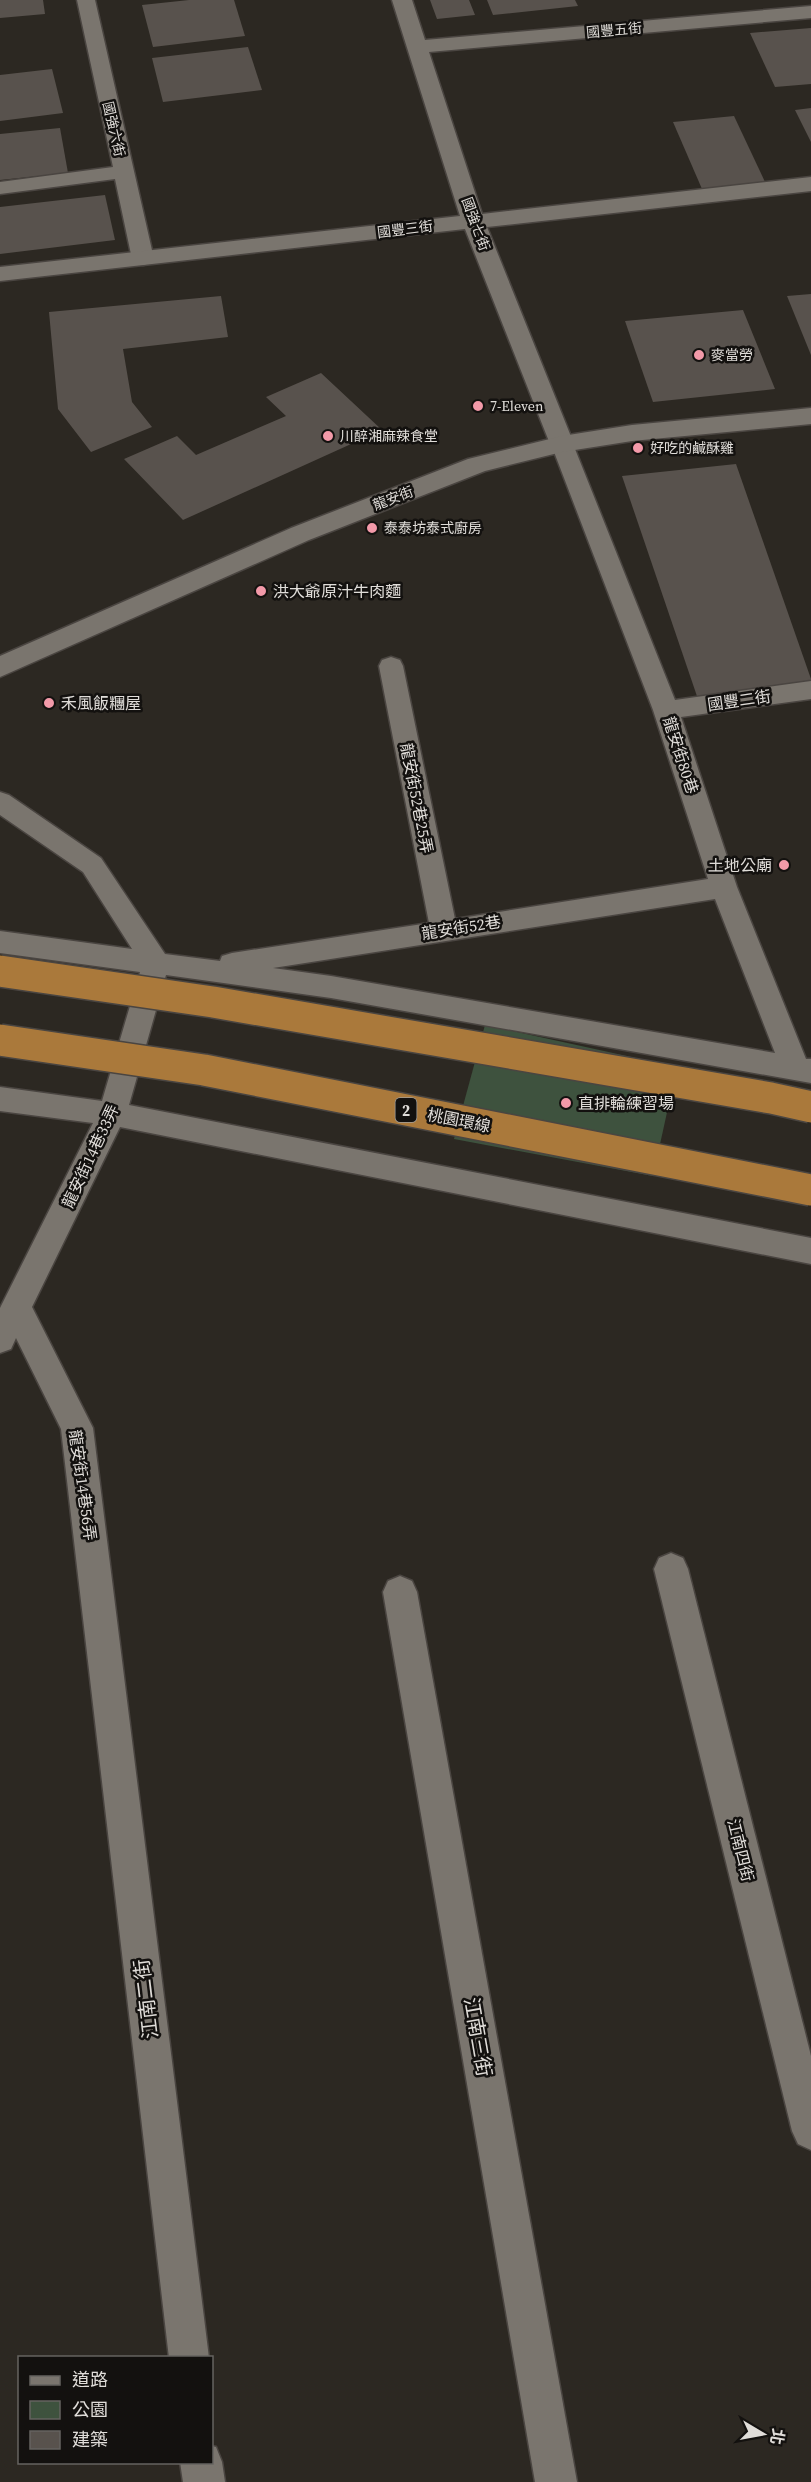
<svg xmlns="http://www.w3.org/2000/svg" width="811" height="2482" font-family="'Source Serif 4','Noto Sans TC',serif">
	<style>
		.green { fill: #3e523e }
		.building { fill: #58524d }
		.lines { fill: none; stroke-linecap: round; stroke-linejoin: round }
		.service-casing { stroke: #4a4541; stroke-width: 3 }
		.minor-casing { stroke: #4a4541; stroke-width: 3 }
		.tertiary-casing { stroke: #4a4541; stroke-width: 3 }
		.service { fill: #7a756e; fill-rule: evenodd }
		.minor { fill: #7a756e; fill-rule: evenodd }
		.tertiary { fill: #7a756e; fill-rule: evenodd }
		.motorway-bridge-casing { stroke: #4a4541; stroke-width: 34; stroke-linecap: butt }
		.motorway-bridge { stroke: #aa793b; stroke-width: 31 }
		.poi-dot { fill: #f39aa9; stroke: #13110f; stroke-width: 2 }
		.labels { text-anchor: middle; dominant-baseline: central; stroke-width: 5; stroke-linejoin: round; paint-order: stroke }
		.far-street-label { font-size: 14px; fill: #e0ddd9; stroke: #13110f }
		.far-poi-label { font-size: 14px; fill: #e0ddd9; stroke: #13110f; text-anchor: start }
		.shield { fill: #13110f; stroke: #a2a09c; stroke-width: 1.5 }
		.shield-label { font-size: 15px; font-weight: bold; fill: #e0ddd9 }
		.poi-label { font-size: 16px; fill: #e0ddd9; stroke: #13110f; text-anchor: start }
		.street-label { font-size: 16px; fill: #e0ddd9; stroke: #13110f }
		.near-street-label { font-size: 20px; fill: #e0ddd9; stroke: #13110f }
	</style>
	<rect width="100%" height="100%" fill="#2c2822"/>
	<polygon class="green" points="485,1025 677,1067 653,1176 454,1139"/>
	<g class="building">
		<polygon points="0,0 43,0 45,14 0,18"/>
		<polygon points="189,0 234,0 245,36 153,47 142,5"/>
		<polygon points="430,0 469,0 475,15 437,19"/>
		<polygon points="487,0 575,0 578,6 493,15"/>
		<polygon points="811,28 811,84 775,87 750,33"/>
		<polygon points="248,47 262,90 163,102 152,58"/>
		<polygon points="52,69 63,113 0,121 0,75"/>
		<polygon points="811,108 811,142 795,110"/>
		<polygon points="734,116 765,182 702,189 673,122"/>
		<polygon points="60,128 68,173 0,180 0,134"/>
		<polygon points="105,195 115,240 0,254 0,207"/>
		<polygon points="811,294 811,355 787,296"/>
		<polygon points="221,296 228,337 123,349 132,402 152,427 91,452 58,409 49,312"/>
		<polygon points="743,310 775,389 653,402 625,321"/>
		<polygon points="321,373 382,430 183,520 124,459 177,436 196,455 286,416 266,397"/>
		<polygon points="736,464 811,679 811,690 700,705 622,476"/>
	</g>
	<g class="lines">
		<defs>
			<g id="service">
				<polygon points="77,0 95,0 154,259 150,263 143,265 136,263 132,259 115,179 0,194 0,182 113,167"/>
				<path d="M562 437 570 439 573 444 675 700 811 681V699L681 717 737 887 806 1059H811V1083L331 998 166 975 129 1105 811 1238V1264L120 1127 32 1307 93 1428 209 2358H169L61 1429 16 1338 11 1349 0 1353V1308L93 1123 0 1111V1087L102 1101 140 972 0 953V931L132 949 83 872 0 815V792L9 795 101 858 165 954 220 961 222 956 232 953 429 923 379 666 382 660 391 657 400 660 403 666 455 919 708 879 653 710 551 444 554 439ZM715 899 775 1053 331 976 273 968Z"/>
				<polygon points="671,1553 683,1558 688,1569 811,2056 811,2150 798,2144 792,2131 654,1569 659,1558"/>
				<polygon points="400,1576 412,1581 417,1592 577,2482 535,2482 383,1592 388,1581"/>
				<polygon points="212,2446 216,2447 222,2462 225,2482 183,2482 180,2462 212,2462"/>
			</g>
			<polygon id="minor" points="392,0 412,0 425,40 811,6 811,18 429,52 482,214 811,177 811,191 487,227 574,444 571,450 562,452 553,450 550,444 465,229 0,281 0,267 460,216"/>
			<polygon id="tertiary" points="811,408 811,424 632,441 562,452 485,471 309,540 0,677 0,656 291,528 468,459 562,436 632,425"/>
		</defs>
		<use href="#service" class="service-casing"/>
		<use href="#minor" class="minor-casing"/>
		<use href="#tertiary" class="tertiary-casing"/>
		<use href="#service" class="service"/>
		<use href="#minor" class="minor"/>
		<use href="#tertiary" class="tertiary"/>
		<defs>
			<g id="motorway-bridge">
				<polyline points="0,971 213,1002 771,1098 811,1107"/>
				<polyline points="0,1040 204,1070 811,1190"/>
			</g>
		</defs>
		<use href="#motorway-bridge" class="motorway-bridge-casing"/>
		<use href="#motorway-bridge" class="motorway-bridge"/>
	</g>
	<g class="poi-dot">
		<circle cx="699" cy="355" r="6"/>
		<circle cx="478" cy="406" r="6"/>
		<circle cx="328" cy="436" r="6"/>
		<circle cx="638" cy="448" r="6"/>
		<circle cx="372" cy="528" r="6"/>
		<circle cx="261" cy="591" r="6"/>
		<circle cx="49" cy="703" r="6"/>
		<circle cx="784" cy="865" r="6"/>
		<circle cx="566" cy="1103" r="6"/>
	</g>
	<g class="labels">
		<g class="far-street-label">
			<text transform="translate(614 30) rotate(-5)">國豐五街</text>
			<text transform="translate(114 129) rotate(77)">國強六街</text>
			<text transform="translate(476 224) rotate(70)">國強七街</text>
			<text transform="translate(405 229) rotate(-7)">國豐三街</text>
			<text transform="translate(393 498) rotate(-21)">龍安街</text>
		</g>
		<g class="far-poi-label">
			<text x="711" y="355">麥當勞</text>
			<text x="490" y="406">7-Eleven</text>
			<text x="340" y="436">川醉湘麻辣食堂</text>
			<text x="650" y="448">好吃的鹹酥雞</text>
			<text x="384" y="528">泰泰坊泰式廚房</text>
		</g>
		<rect class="shield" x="395.5" y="1098" width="21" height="24" rx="4.5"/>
		<g class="shield-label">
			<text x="406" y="1110">2</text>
		</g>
		<g class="poi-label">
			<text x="273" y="591">洪大爺原汁牛肉麵</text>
			<text x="61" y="703">禾風飯糰屋</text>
			<text x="772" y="865" text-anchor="end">土地公廟</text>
			<text x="578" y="1103">直排輪練習場</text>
		</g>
		<g class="street-label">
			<text transform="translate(739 700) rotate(-8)">國豐二街</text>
			<text transform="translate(681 755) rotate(72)">龍安街80巷</text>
			<text transform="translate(417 798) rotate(79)">龍安街52巷25弄</text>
			<text transform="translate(461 927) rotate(-9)">龍安街52巷</text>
			<text transform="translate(459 1120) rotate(11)">桃園環線</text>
			<text transform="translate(90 1156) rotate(-65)">龍安街14巷33弄</text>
			<text transform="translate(83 1485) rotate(82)">龍安街14巷56弄</text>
			<text transform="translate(741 1850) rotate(76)">江南四街</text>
		</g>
		<g class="near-street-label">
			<text transform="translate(146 1999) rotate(-97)">江南二街</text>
			<text transform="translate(478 2037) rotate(80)">江南三街</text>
		</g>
	</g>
	<rect x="18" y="2356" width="195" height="108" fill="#13110f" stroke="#656360" stroke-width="1.5"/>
	<rect x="30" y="2376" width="30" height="9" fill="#7a756e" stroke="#656360" stroke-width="1.5"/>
	<text x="72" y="2386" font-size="18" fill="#e0ddd9">道路</text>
	<rect x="30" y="2401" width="30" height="18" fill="#3e523e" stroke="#656360" stroke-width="1.5"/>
	<text x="72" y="2416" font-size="18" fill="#e0ddd9">公園</text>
	<rect x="30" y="2431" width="30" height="18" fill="#58524d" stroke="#656360" stroke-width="1.5"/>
	<text x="72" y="2446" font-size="18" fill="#e0ddd9">建築</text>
	<g transform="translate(763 2434) rotate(100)" stroke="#13110f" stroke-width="4.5" paint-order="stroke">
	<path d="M0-4.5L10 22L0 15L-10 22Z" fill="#e0ddd9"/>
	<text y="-9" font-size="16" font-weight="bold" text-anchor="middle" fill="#e0ddd9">北</text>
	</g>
</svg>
